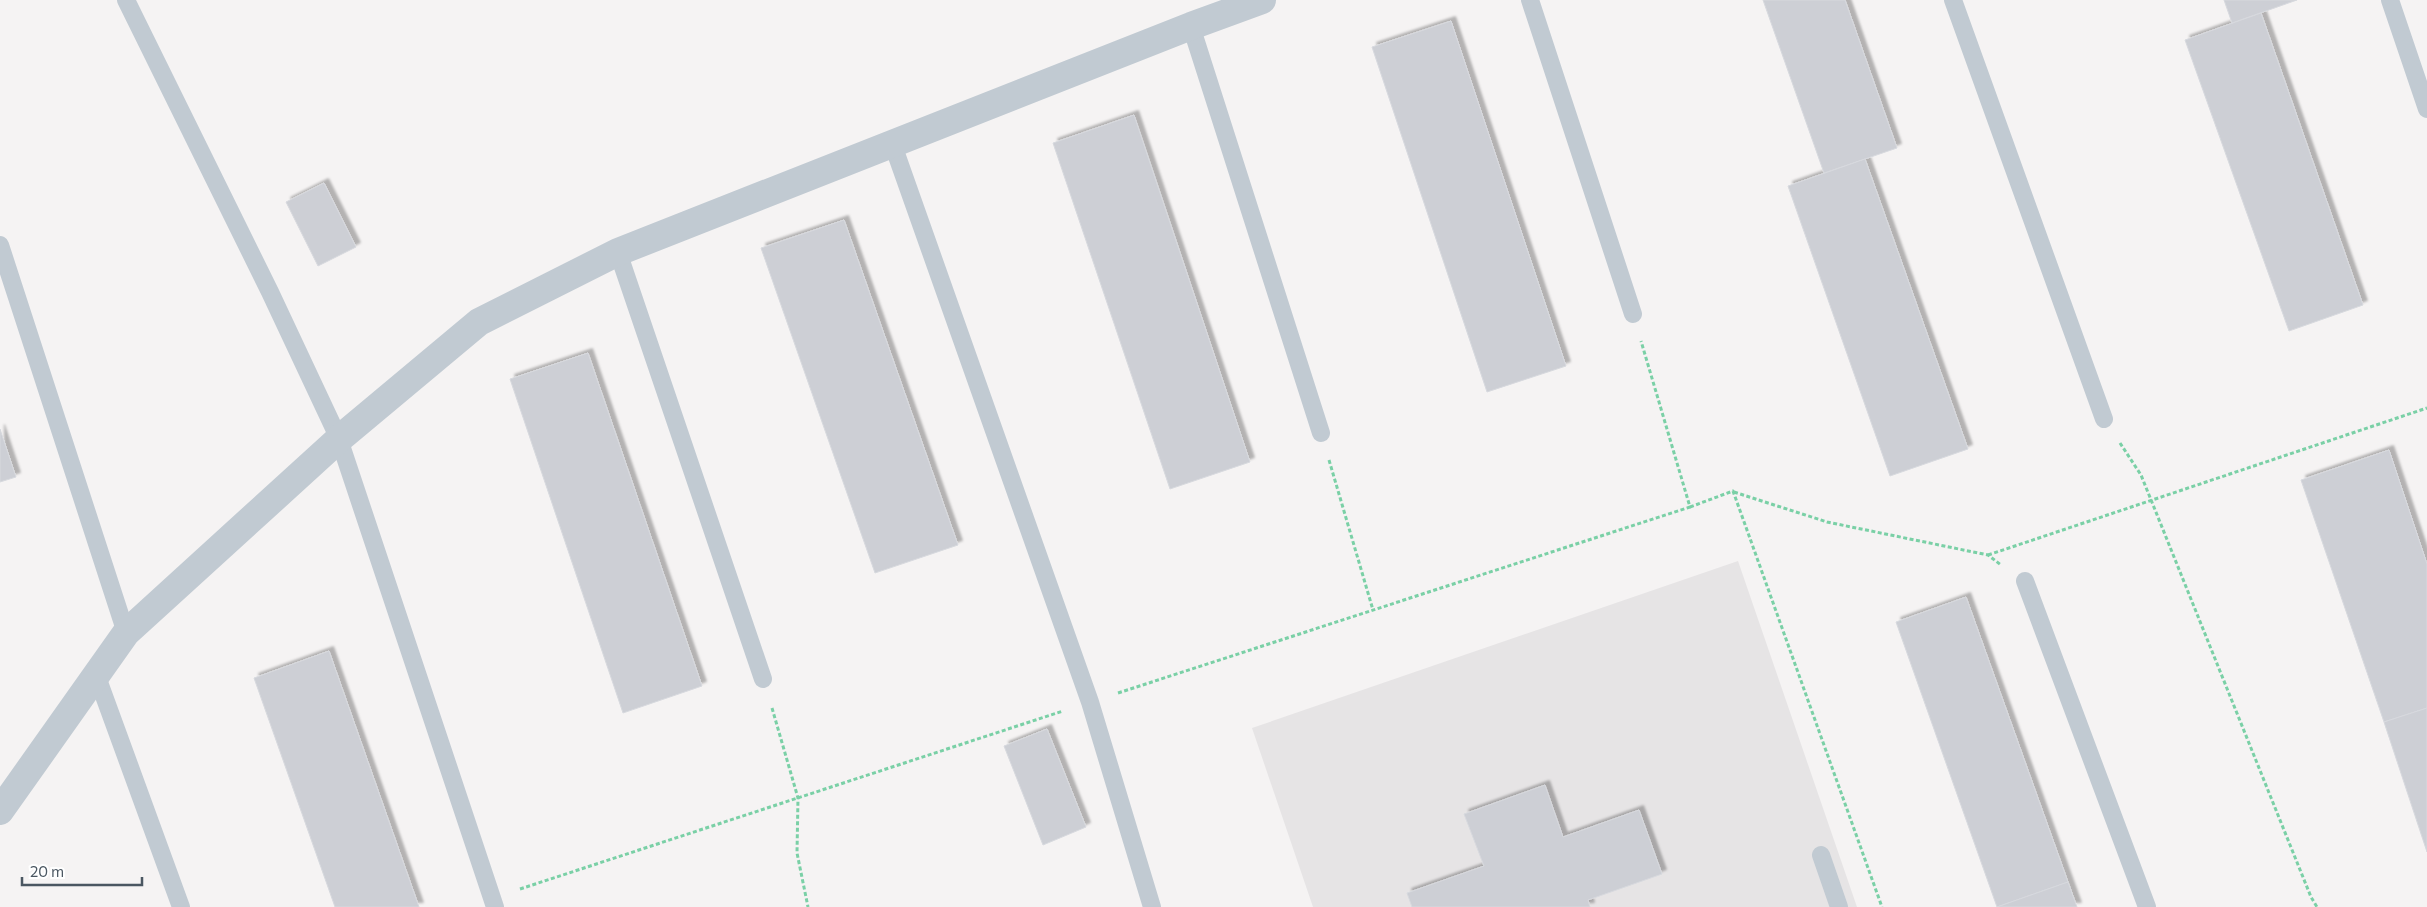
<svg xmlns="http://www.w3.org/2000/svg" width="2427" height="907" font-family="Commissioner,sans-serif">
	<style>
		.education { fill: #e6e4e5 }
		.building { fill: #cdcfd5; stroke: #d7d9de; filter: url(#shadow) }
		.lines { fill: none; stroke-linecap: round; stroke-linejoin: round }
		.path { stroke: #7ad0a6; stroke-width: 3; stroke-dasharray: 4 2.5; stroke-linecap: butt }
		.service { stroke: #c1cad2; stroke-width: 18 }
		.tertiary { stroke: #c1cad2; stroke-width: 28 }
	</style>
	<defs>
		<filter id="shadow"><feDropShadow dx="4.5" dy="-4.5" stdDeviation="1" flood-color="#0004"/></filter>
	</defs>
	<rect width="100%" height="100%" fill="#f5f3f3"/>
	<polygon class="education" points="1738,561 1857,907 1313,907 1252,728"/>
	<g class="building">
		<polygon points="1763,0 1845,0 1897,148 1824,173"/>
		<polygon points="2224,0 2297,0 2232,23"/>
		<polygon points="2261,13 2363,305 2289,331 2185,40"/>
		<polygon points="1451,21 1566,366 1487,392 1372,47"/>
		<polygon points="1134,115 1250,462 1170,489 1053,143"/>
		<polygon points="1865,159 1968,449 1890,476 1788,186"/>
		<polygon points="324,183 356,247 318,266 286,202"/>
		<polygon points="844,220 958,545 875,573 761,248"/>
		<polygon points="588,353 702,686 623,713 510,379"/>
		<polygon points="0,429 16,477 0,482"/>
		<polygon points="2389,450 2427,564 2427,708 2384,722 2301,480"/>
		<polygon points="1966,597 2068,882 1997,907 1896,622"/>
		<polygon points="329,651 419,907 335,907 254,678"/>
		<polygon points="2427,708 2427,852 2384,722"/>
		<polygon points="1047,729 1086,827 1043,845 1004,746"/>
		<polygon points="1545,785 1563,837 1639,810 1662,874 1588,900 1590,907 1412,907 1407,893 1484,866 1464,814"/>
		<polygon points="2068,882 2077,907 1997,907"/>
	</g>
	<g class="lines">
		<g class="path">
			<polyline points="2120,443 2141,475 2311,897 2317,907"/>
			<polyline points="1329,460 1373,610"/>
			<polyline points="1734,492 1827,522 1988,555 2001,565"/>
			<polyline points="1690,507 1733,491 1882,907"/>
			<polyline points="1988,555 2427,408"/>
			<polyline points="1118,693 1690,507 1641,341"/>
			<polyline points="772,708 798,798 797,853 808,907"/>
			<polyline points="520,889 1063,711"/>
		</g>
		<g class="service">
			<polyline points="126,0 270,292 339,439 495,907"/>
			<polyline points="1530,0 1633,314"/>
			<polyline points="1953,0 2104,419"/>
			<polyline points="2390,0 2427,109"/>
			<polyline points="1191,26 1321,433"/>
			<polyline points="893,145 1090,702 1152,907"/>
			<polyline points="0,245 126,633"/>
			<polyline points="618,252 763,679"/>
			<polyline points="2025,581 2147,907"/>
			<polyline points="96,674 181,907"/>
			<polyline points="1821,855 1839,907"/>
		</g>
		<polyline class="tertiary" points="0,811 126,633 339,439 479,322 618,252 1191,26 1262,0"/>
	</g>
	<path d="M22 877v8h120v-8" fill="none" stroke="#4a5661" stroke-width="2.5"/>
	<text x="30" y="877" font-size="15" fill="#4a5661" stroke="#ffffff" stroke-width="4" paint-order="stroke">20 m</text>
</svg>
